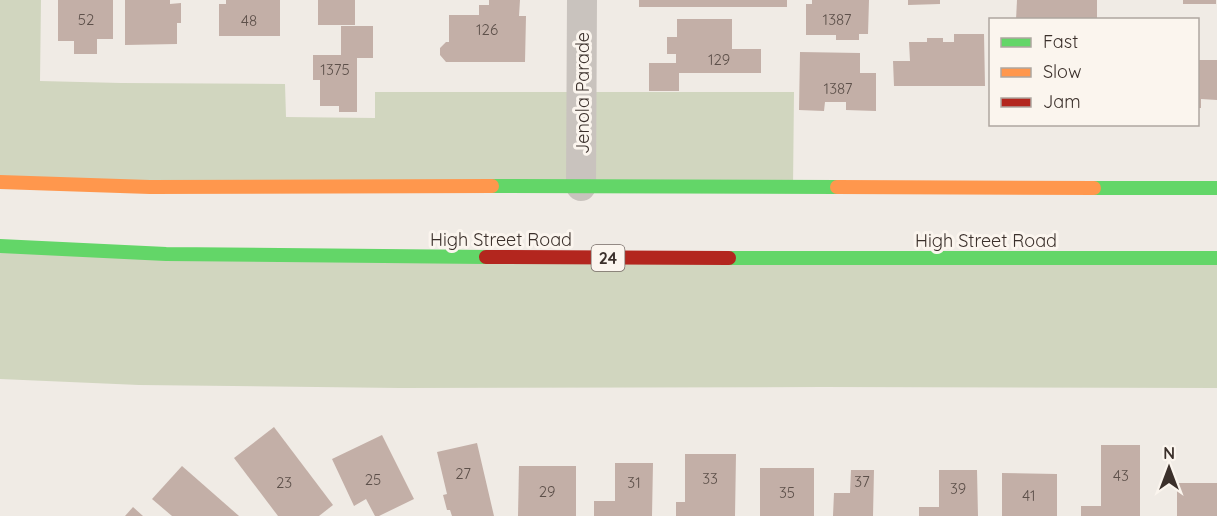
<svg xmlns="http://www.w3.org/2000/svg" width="1217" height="516" font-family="Quicksand,sans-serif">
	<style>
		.green { fill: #d1d6bf }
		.building { fill: #c3afa7 }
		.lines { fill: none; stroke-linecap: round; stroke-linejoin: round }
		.street { stroke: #c9c3be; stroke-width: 30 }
		.fast { stroke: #63d668; stroke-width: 14 }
		.slow { stroke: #ff974d; stroke-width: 14 }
		.jam { stroke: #b3261e; stroke-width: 14 }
		.labels { text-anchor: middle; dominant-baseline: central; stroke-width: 6; stroke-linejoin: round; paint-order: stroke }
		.number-label { font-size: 15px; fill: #5d504a }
		.shield { fill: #fbf5ee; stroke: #756b66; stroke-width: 1.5 }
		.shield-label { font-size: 16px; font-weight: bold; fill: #3b302b }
		.street-label { font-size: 18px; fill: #3b302b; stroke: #fbf5ee }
	</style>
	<rect width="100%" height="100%" fill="#f0ebe5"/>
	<g class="green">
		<polygon points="0,0 41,0 40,81 121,83 285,84 286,117 375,118 375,92 794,92 793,187 0,182"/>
		<polygon points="0,246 1217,258 1217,388 822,387 400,388 139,385 0,379"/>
	</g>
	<g class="building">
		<polygon points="58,0 113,0 113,39 97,39 97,54 74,54 74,41 58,41"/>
		<polygon points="125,0 170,0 170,4 181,3 181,23 177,23 177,44 125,45"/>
		<polygon points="226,0 280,0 280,36 219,36 219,4 226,4"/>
		<rect x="318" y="0" width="37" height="25"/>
		<polygon points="489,0 520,0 519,16 526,16 525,62 446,62 440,55 440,48 446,42 449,42 449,15 479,15 479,5 489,5"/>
		<rect x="639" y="0" width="148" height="7"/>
		<polygon points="812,0 869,0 868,34 859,34 859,40 836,40 836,35 806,35 806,4 812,4"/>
		<polygon points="908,0 940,0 940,4 908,5"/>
		<polygon points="1017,0 1097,0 1097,20 1016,20"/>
		<rect x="1183" y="0" width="33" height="4"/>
		<polygon points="677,19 732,19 732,49 761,49 761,73 679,73 679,91 649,91 649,63 676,63 676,54 667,54 667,37 677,37"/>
		<polygon points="341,26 373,26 373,58 357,58 357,112 339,112 339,106 320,106 320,80 313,80 313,55 341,55"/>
		<polygon points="954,34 984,34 985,86 894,86 893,61 910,61 909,42 927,42 927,38 943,38 943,42 954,42"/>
		<polygon points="800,52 860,53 860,73 876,73 876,111 846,110 846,102 825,102 824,111 799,110"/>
		<polygon points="1198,60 1217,60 1217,100 1201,99 1201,108 1198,108"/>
		<polygon points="274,427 333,505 319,516 278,516 234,458"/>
		<polygon points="382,435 414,499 379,516 375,516 366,499 354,506 332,459"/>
		<polygon points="477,443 494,516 452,516 450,510 447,510 443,495 447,494 437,452"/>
		<polygon points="1101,445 1140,445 1140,516 1081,516 1081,506 1101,506"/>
		<polygon points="685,454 736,454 735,516 676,516 676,502 685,502"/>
		<polygon points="615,463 653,463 652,516 594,516 594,501 615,501"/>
		<polygon points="182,466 239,516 172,516 152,499"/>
		<polygon points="519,466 576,466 576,516 518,516"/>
		<rect x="760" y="468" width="54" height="48"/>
		<polygon points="851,470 874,470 873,516 833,516 834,493 850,493"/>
		<polygon points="939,470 977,470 978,516 919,516 919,507 939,507"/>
		<polygon points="1002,473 1057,474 1057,516 1002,516"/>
		<rect x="1177" y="483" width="40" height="33"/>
		<polygon points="133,507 143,516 125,516"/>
	</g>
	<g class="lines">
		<polyline class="street" points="581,186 582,0"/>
		<g class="fast">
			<polyline points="492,186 837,187"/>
			<polyline points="1094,188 1217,188"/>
			<polyline points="0,246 166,254 486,257"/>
			<polyline points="729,258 1217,258"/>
		</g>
		<g class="slow">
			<polyline points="0,182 150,187 492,186"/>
			<polyline points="837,187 1094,188"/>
		</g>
		<polyline class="jam" points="486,257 729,258"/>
	</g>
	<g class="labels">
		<g class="number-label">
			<text x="86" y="19">52</text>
			<text x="837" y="19">1387</text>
			<text x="249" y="20">48</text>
			<text x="487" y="29">126</text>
			<text x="719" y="59">129</text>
			<text x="335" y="69">1375</text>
			<text x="838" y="88">1387</text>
			<text x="463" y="473">27</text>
			<text x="1121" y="475">43</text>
			<text x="710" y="478">33</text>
			<text x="373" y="479">25</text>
			<text x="862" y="481">37</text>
			<text x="284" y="482">23</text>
			<text x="634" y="482">31</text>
			<text x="958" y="488">39</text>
			<text x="547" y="491">29</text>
			<text x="787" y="492">35</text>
			<text x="1029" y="495">41</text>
		</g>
		<rect class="shield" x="591.5" y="245" width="33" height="26" rx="4.5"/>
		<g class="shield-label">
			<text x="608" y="258">24</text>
		</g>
		<g class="street-label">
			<text transform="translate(582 93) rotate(-90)">Jenola Parade</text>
			<text x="501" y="239">High Street Road</text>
			<text x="986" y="240">High Street Road</text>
		</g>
	</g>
	<rect x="989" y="18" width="210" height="108" fill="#fbf5ee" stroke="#aea6a0" stroke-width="1.5"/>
	<rect x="1001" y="38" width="30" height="9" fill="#63d668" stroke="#aea6a0" stroke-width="1.5"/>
	<text x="1043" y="48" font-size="18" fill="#3b302b">Fast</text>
	<rect x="1001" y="68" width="30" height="9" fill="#ff974d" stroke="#aea6a0" stroke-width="1.5"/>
	<text x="1043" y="78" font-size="18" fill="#3b302b">Slow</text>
	<rect x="1001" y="98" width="30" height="9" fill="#b3261e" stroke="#aea6a0" stroke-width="1.5"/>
	<text x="1043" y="108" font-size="18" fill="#3b302b">Jam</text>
	<g transform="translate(1169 468)" stroke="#fbf5ee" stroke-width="4.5" paint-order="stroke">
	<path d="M0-4.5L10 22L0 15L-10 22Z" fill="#3b302b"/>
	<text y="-9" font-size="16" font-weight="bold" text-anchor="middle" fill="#3b302b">N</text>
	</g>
</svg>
